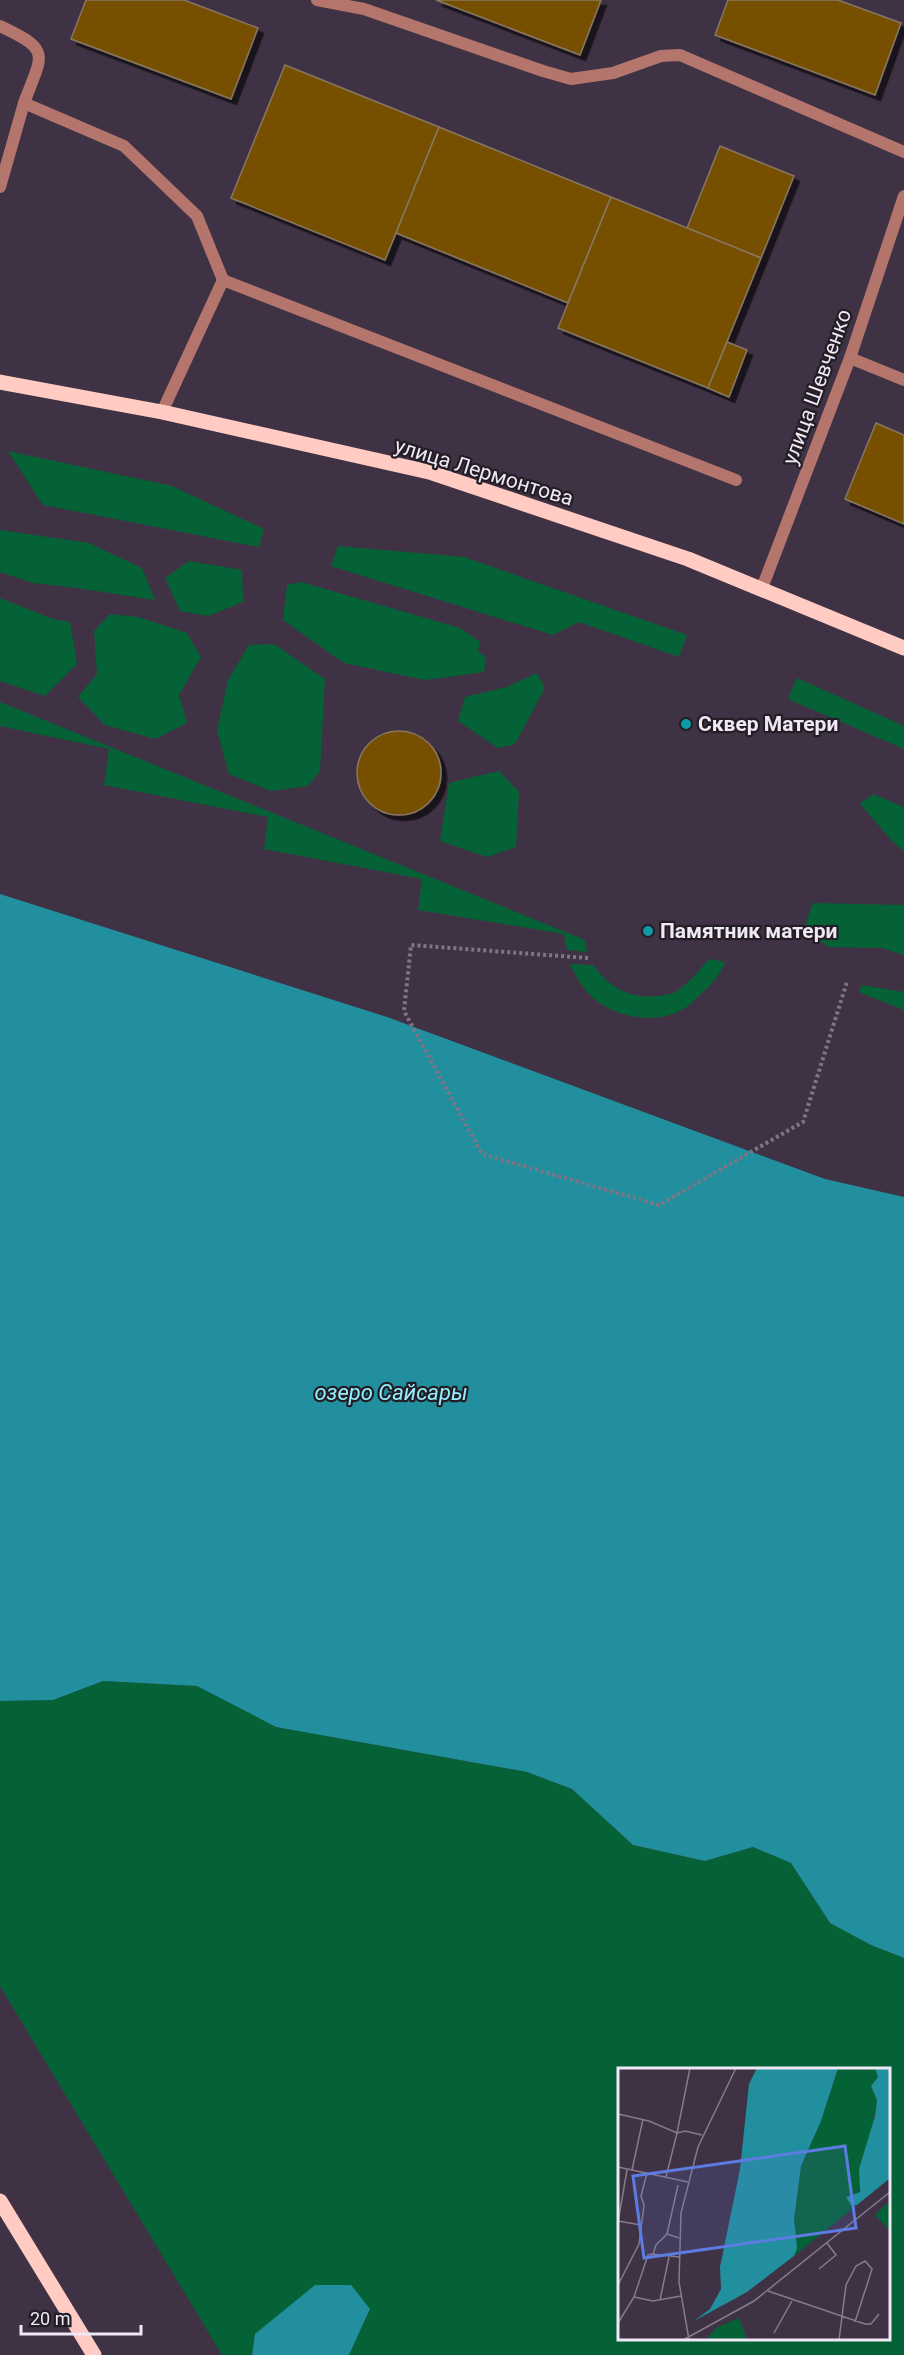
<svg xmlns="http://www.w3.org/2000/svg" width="904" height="2355" font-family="Roboto,sans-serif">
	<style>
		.green { fill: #056236; fill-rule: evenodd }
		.water { fill: #218f9d }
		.building { fill: #775005; stroke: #877761; stroke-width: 1.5; filter: url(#shadow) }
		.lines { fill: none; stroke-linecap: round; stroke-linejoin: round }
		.path { stroke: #807586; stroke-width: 4; stroke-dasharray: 3 3; stroke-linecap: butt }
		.service { stroke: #b4766c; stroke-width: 12 }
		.minor { stroke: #b4766c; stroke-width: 12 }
		.primary { stroke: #ffcbc2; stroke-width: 15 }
		.culture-dot { fill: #0f9aa8; stroke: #231d25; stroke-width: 2 }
		.labels { text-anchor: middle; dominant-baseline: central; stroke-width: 4.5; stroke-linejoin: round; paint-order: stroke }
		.street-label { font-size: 21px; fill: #f0e8f5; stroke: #231d25 }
		.poi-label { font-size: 21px; font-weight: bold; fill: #f0e8f5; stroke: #231d25; text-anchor: start }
		.water-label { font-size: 22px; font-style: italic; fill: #94effd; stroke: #231d25 }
		.inset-road { fill: none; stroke: #867b8b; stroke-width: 1.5 }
		.view { fill: #5c7ce1; fill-opacity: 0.15; stroke: #5c7ce1; stroke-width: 3 }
		.inset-edge { fill: none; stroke: #f0e8f5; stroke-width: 3 }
	</style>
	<defs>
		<filter id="shadow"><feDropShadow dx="5.5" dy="5.5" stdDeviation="0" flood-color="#0009"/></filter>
	</defs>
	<rect width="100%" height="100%" fill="#3f3245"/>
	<g class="green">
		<polygon points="8,451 172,486 264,529 259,547 43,505"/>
		<polygon points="0,530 89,543 142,568 155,600 77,588 33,583 0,572"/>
		<polygon points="338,546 464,557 687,635 679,657 579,622 553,635 331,566"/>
		<polygon points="189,561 242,570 243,602 208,616 180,611 165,578"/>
		<polygon points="301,582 460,628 480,642 478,652 486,657 484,672 425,680 344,663 283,620 287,585"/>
		<polygon points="0,598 53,619 70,622 77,664 45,696 0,681"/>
		<polygon points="110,614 138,617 187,633 201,657 179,695 187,723 155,739 105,725 78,697 97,674 94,631"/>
		<polygon points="274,644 325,679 320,771 308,786 271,791 229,774 217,731 228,680 249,645"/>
		<polygon points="537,673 545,688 515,744 498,748 458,721 465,697 507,687"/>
		<polygon points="797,678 904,726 904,749 788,699"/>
		<polygon points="0,702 585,940 587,952 567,950 564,934 418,910 422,879 264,849 268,817 104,785 109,749 0,726"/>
		<polygon points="499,771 519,792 516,847 487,857 440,841 449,783"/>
		<polygon points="873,794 904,807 904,851 894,843 860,804"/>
		<polygon points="813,903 904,905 904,955 882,948 829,947 804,929"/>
		<path d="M709 959 725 962C720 975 712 984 701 994 695 999 690 1006 683 1009 657 1025 616 1018 593 998 583 989 576 976 570 964L593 965C609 987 629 999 657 996 663 995 670 995 675 992 689 983 699 971 709 959Z"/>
		<polygon points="862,985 904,992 904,1010 859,992"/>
		<path d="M103 1681 197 1686 276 1727 527 1772 572 1789 633 1845 705 1861 753 1847 791 1863 830 1923 871 1945 904 1958V2355H349L370 2310 255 2334 252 2355H222L0 1986V1701L53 1700ZM619 2070H888V2338H619Z"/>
	</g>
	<g class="water">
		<polygon points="0,894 387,1017 825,1179 904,1197 904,1958 871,1945 830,1923 791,1863 753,1847 705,1861 633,1845 572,1789 527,1772 276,1727 197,1686 103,1681 53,1700 0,1701"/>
		<polygon points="315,2285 351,2285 370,2309 349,2355 252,2355 255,2334"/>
	</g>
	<g class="building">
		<polygon points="86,0 184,0 258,28 231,99 71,39"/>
		<polygon points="436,0 601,0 580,55"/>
		<polygon points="728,0 838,0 901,23 875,95 715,35"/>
		<polygon points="285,65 439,127 385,260 231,198"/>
		<polygon points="439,127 611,197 568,303 396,233"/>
		<polygon points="720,146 794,176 761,258 687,228"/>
		<polygon points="611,197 761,258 708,388 558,328"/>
		<polygon points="727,342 747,350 729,397 708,388"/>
		<polygon points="876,423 904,435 904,524 845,499"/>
		<circle cx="399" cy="773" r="42"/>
	</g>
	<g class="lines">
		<polyline class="path" points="588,958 411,945 404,1011 482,1154 659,1205 803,1122 847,982"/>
		<g class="service">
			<polyline points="317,0 364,9 543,71 571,79 613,73 661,56 680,55 904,152"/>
			<path d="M0 26C53 51 42 54 24 103L124 146 197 216 223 280"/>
			<polyline points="0,187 24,103"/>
			<polyline points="850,358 904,380"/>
			<polyline points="162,412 223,280 736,480"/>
		</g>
		<polyline class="minor" points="762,588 850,358 904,196"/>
		<g class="primary">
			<polyline points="0,382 162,412 429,472 688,559 904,648"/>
			<polyline points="0,2201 94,2355"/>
		</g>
	</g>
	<g class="culture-dot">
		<circle cx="686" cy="724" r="6"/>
		<circle cx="648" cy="931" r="6"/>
	</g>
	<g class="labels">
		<g class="street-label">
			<text transform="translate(817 387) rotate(-70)">улица Шевченко</text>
			<text transform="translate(484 472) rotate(17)">улица Лермонтова</text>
		</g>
		<g class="poi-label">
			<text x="698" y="724">Сквер Матери</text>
			<text x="660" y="931">Памятник матери</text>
		</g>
		<g class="water-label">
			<text x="391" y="1392">озеро Сайсары</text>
		</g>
	</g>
	<g transform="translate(618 2068)">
		<rect width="272" height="272" fill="#3f3245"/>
		<path d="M220 0H257L260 9 253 18 259 32 251 78 241 101 243 118 233 137H239L176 188V151L183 98 203 53ZM271 133V162L257 147ZM121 250 129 271H89L98 260Z" fill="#056236"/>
		<path d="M139 0H220L203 53 183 98 176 151 179 180 176 188 129 224 76 253 92 241 103 221 102 199 122 101 131 16ZM257 0H271V111L239 137H233L228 129 242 124 241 101 257 48 259 32 253 18 260 9Z" fill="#218f9d"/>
		<path class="inset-road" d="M0 46 31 53 59 65 72 0M0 99 70 114M14 102 25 51M48 109 59 65 67 63 84 67M60 117 49 166 61 170M0 153 23 157M0 154 9 102M35 186 61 189M201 201 218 187 209 175M0 217 21 176 26 137 23 128 29 105M150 223 247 256H253L261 246M16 229 35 233 63 228M42 232 51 189M0 255 16 229 30 187 35 186 38 177 49 166M156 265 174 233M65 272 136 233 272 124M71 272 61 214 63 145 80 79 118 0M221 272 228 217 238 198 247 193 254 201 237 254"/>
		<path class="view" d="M227 78 238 160 26 190 15 108Z"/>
		<rect width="272" height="272" class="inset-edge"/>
	</g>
	<path d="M21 2325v9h120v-9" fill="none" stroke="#f0e8f5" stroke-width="3"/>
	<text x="30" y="2325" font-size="18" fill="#f0e8f5" stroke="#231d25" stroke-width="4.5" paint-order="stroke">20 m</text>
</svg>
